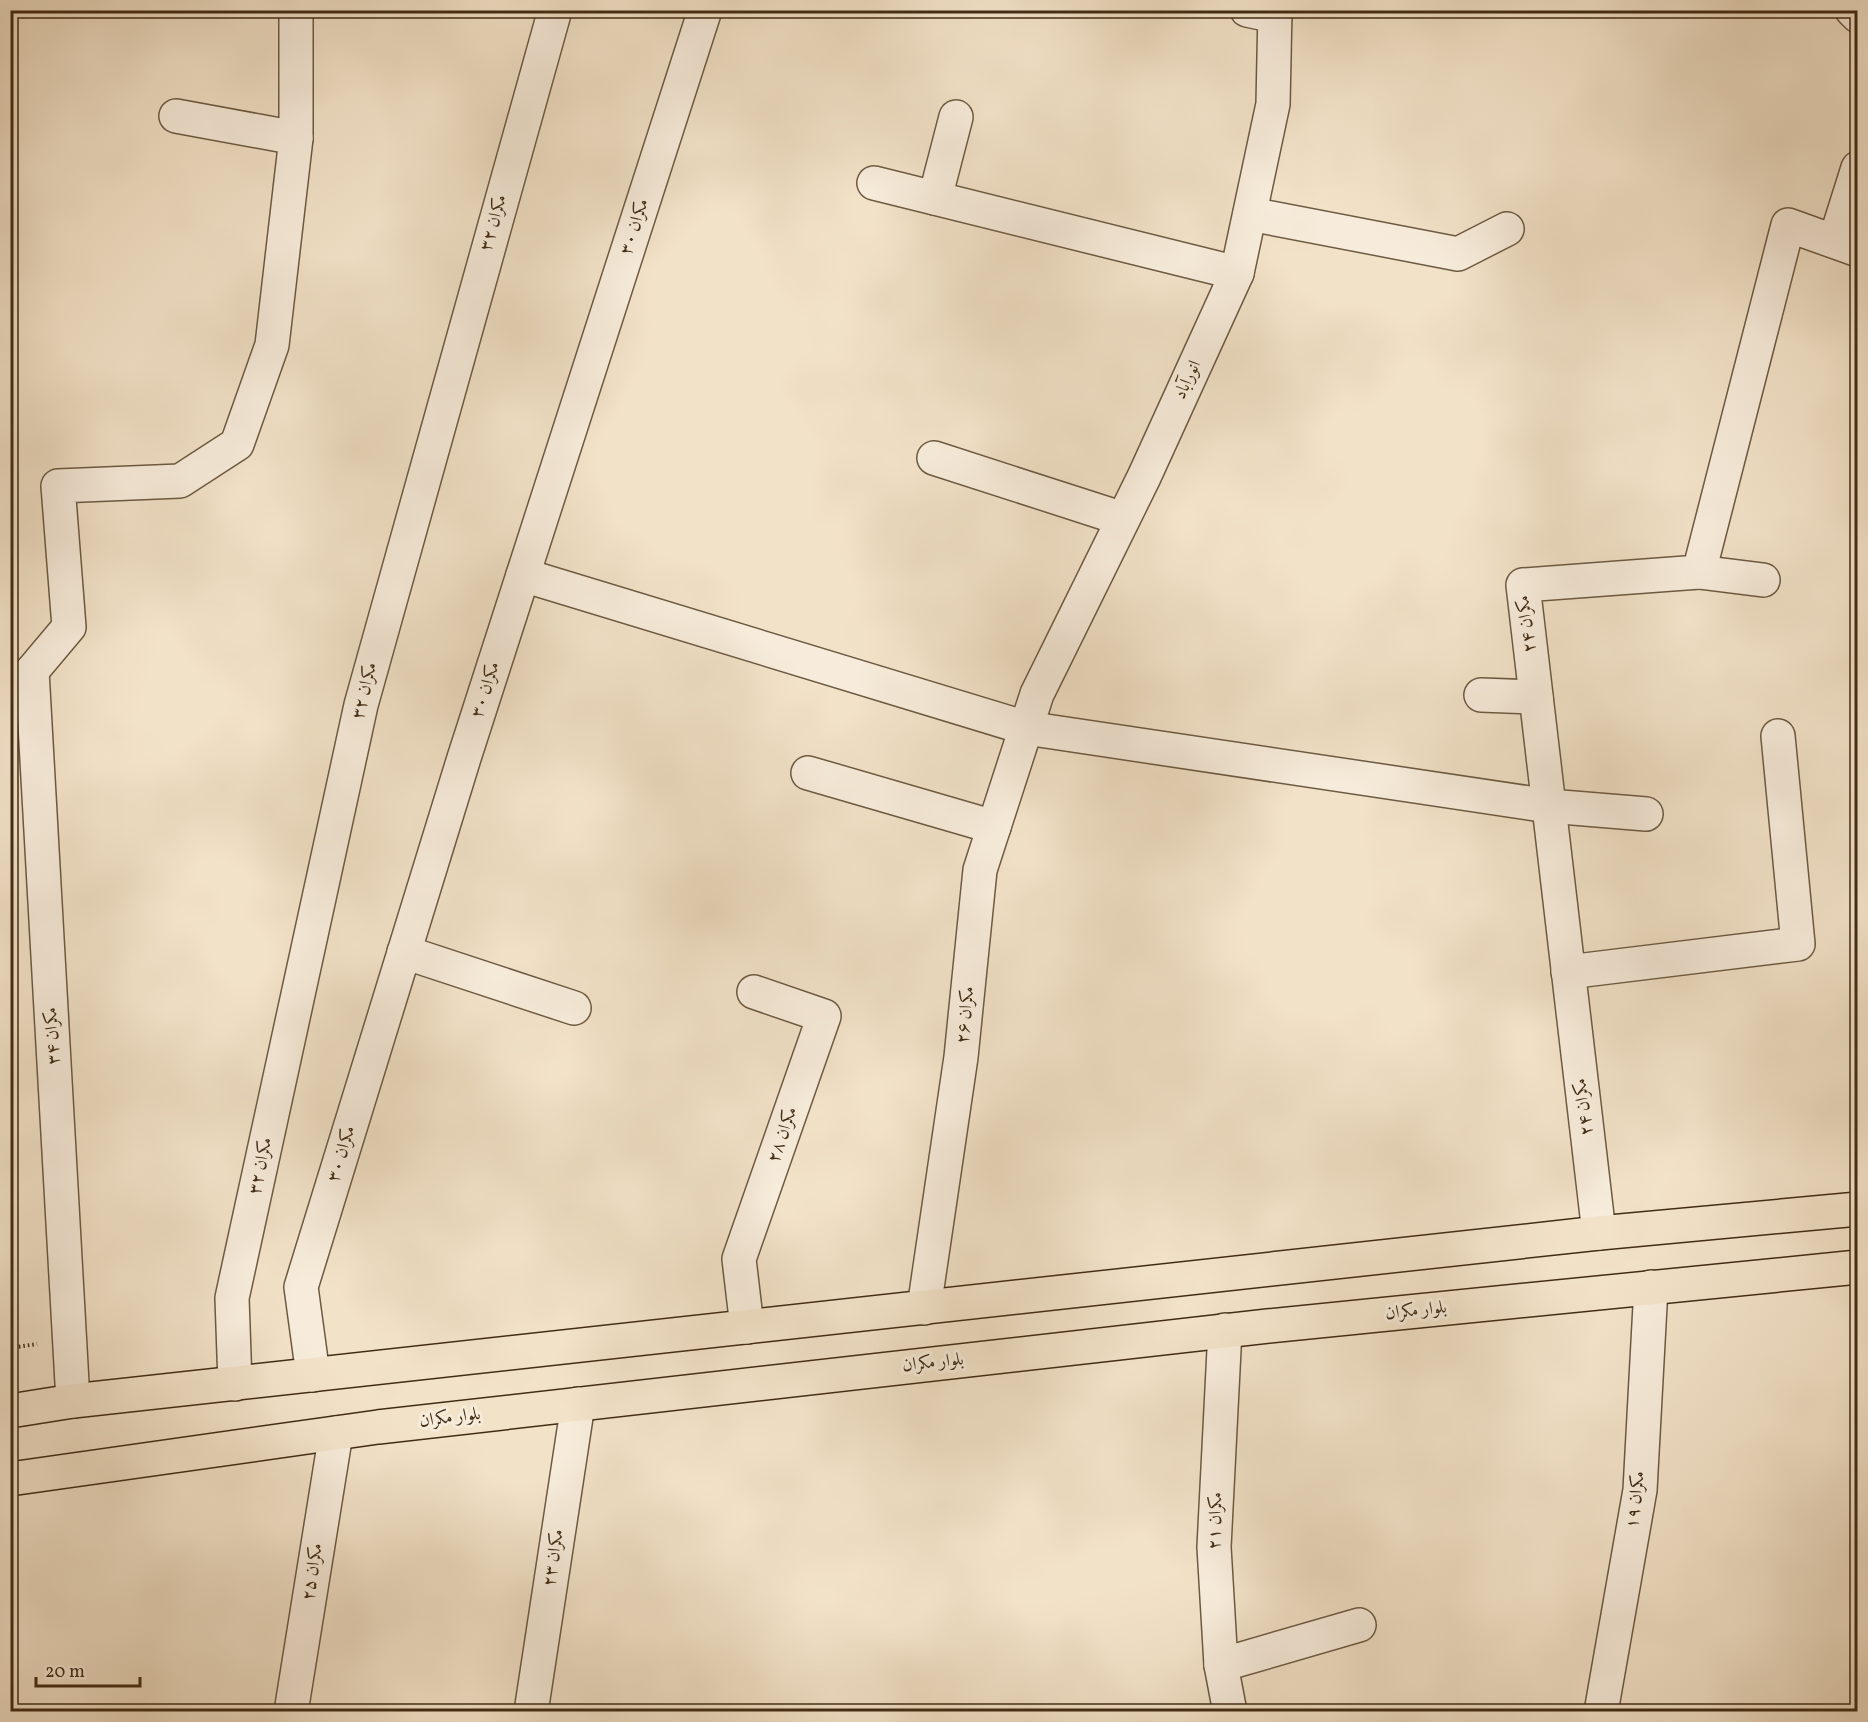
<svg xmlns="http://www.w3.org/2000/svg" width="1868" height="1722" font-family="Vollkorn,Amiri,serif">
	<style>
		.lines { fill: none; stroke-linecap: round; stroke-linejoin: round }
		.street-casing { stroke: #6d5a42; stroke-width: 36 }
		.primary-casing { stroke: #412c15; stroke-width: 36 }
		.path { stroke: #412c15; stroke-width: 4; stroke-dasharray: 1.5 3; stroke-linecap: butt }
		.street { stroke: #f7ecdb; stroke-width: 33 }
		.primary { stroke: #f2e2c8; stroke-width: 33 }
		.labels { text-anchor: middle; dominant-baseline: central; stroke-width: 6; stroke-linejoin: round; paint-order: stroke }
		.street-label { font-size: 18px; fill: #412c15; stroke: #f7ecdb }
	</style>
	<rect width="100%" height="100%" fill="#f2e2c8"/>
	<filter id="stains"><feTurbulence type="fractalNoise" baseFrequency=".00333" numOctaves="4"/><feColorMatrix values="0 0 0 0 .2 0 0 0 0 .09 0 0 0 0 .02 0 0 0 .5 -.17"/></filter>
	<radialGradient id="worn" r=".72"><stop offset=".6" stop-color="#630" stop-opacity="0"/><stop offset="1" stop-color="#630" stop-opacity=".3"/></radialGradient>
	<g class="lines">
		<defs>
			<g id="street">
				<polyline points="1247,10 1275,16"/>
				<polyline points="1852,10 1858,16"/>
				<polyline points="176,116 296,138"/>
				<polyline points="874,183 1237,273"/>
				<polyline points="935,198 956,117"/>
				<polyline points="1250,214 1458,254 1507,229"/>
				<polyline points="1835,241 1858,168"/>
				<polyline points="934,458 1123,519"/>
				<polyline points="1699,572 1763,580"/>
				<polyline points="523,575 1026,728 1549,806 1646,814"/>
				<polyline points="32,671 69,627 58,486 180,481 237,444 272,345 296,138 296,10"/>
				<polyline points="32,671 73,1401"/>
				<polyline points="1481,695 1536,697"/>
				<polyline points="808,773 994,827"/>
				<polyline points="404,952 574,1008"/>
				<polyline points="1568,972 1798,944 1778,736"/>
				<polyline points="1599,1233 1523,585 1699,572 1788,225 1858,250"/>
				<polyline points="924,1308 961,1057 980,870 1037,694 1144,477 1237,273 1273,104 1275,10"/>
				<polyline points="747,1327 739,1259 824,1016 754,992"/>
				<polyline points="1225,1330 1214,1547 1221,1665 1230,1712"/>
				<polyline points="313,1375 301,1287 464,758 705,10"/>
				<polyline points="235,1384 232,1298 361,705 555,10"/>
				<polyline points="1221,1665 1359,1625"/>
				<polyline points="291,1712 336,1433"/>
				<polyline points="531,1712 578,1404"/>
				<polyline points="1601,1712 1640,1490 1651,1287"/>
			</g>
			<g id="primary">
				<polyline points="10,1411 73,1401 1599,1233 1858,1209"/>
				<polyline points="10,1479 378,1427 1268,1326 1858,1267"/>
			</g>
		</defs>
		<use href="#street" class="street-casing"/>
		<use href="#primary" class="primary-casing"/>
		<polyline class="path" points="10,1348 37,1344"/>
		<use href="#street" class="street"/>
		<use href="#primary" class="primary"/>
	</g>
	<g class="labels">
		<g class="street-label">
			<text transform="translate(494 223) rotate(-74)">مکران ۳۲</text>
			<text transform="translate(635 227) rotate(-72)">مکران ۳۰</text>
			<text transform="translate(1188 380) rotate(-65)">انورآباد</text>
			<text transform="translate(1527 624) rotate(-97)">مکران ۲۴</text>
			<text transform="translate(486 690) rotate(-72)">مکران ۳۰</text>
			<text transform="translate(365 691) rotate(-76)">مکران ۳۲</text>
			<text transform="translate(966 1015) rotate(-84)">مکران ۲۶</text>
			<text transform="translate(53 1036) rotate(-93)">مکران ۳۴</text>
			<text transform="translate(1584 1107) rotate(-97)">مکران ۲۴</text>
			<text transform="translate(783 1135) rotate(-71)">مکران ۲۸</text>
			<text transform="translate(342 1154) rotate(-73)">مکران ۳۰</text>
			<text transform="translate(261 1166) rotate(-78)">مکران ۳۲</text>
			<text transform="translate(1416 1311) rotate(-6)">بلوار مکران</text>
			<text transform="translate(933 1363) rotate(-6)">بلوار مکران</text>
			<text transform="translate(450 1418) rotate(-7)">بلوار مکران</text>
			<text transform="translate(1636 1500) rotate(-83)">مکران ۱۹</text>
			<text transform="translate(1216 1521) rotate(-88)">مکران ۲۱</text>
			<text transform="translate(554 1558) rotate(-81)">مکران ۲۳</text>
			<text transform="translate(313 1572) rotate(-81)">مکران ۲۵</text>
		</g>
	</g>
	<rect width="1868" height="1722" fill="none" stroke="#f2e2c8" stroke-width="36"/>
	<rect x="12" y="12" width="1844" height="1698" fill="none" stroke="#412c15" stroke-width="3"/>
	<rect x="18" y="18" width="1832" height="1686" fill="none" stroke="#412c15" stroke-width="1.5"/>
	<path d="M36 1677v9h104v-9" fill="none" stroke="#412c15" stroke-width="3"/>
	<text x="45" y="1677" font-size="18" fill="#412c15" stroke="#f7ecdb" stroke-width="4.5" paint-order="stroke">20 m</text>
	<rect width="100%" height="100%" filter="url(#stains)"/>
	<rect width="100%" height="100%" fill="url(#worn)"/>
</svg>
